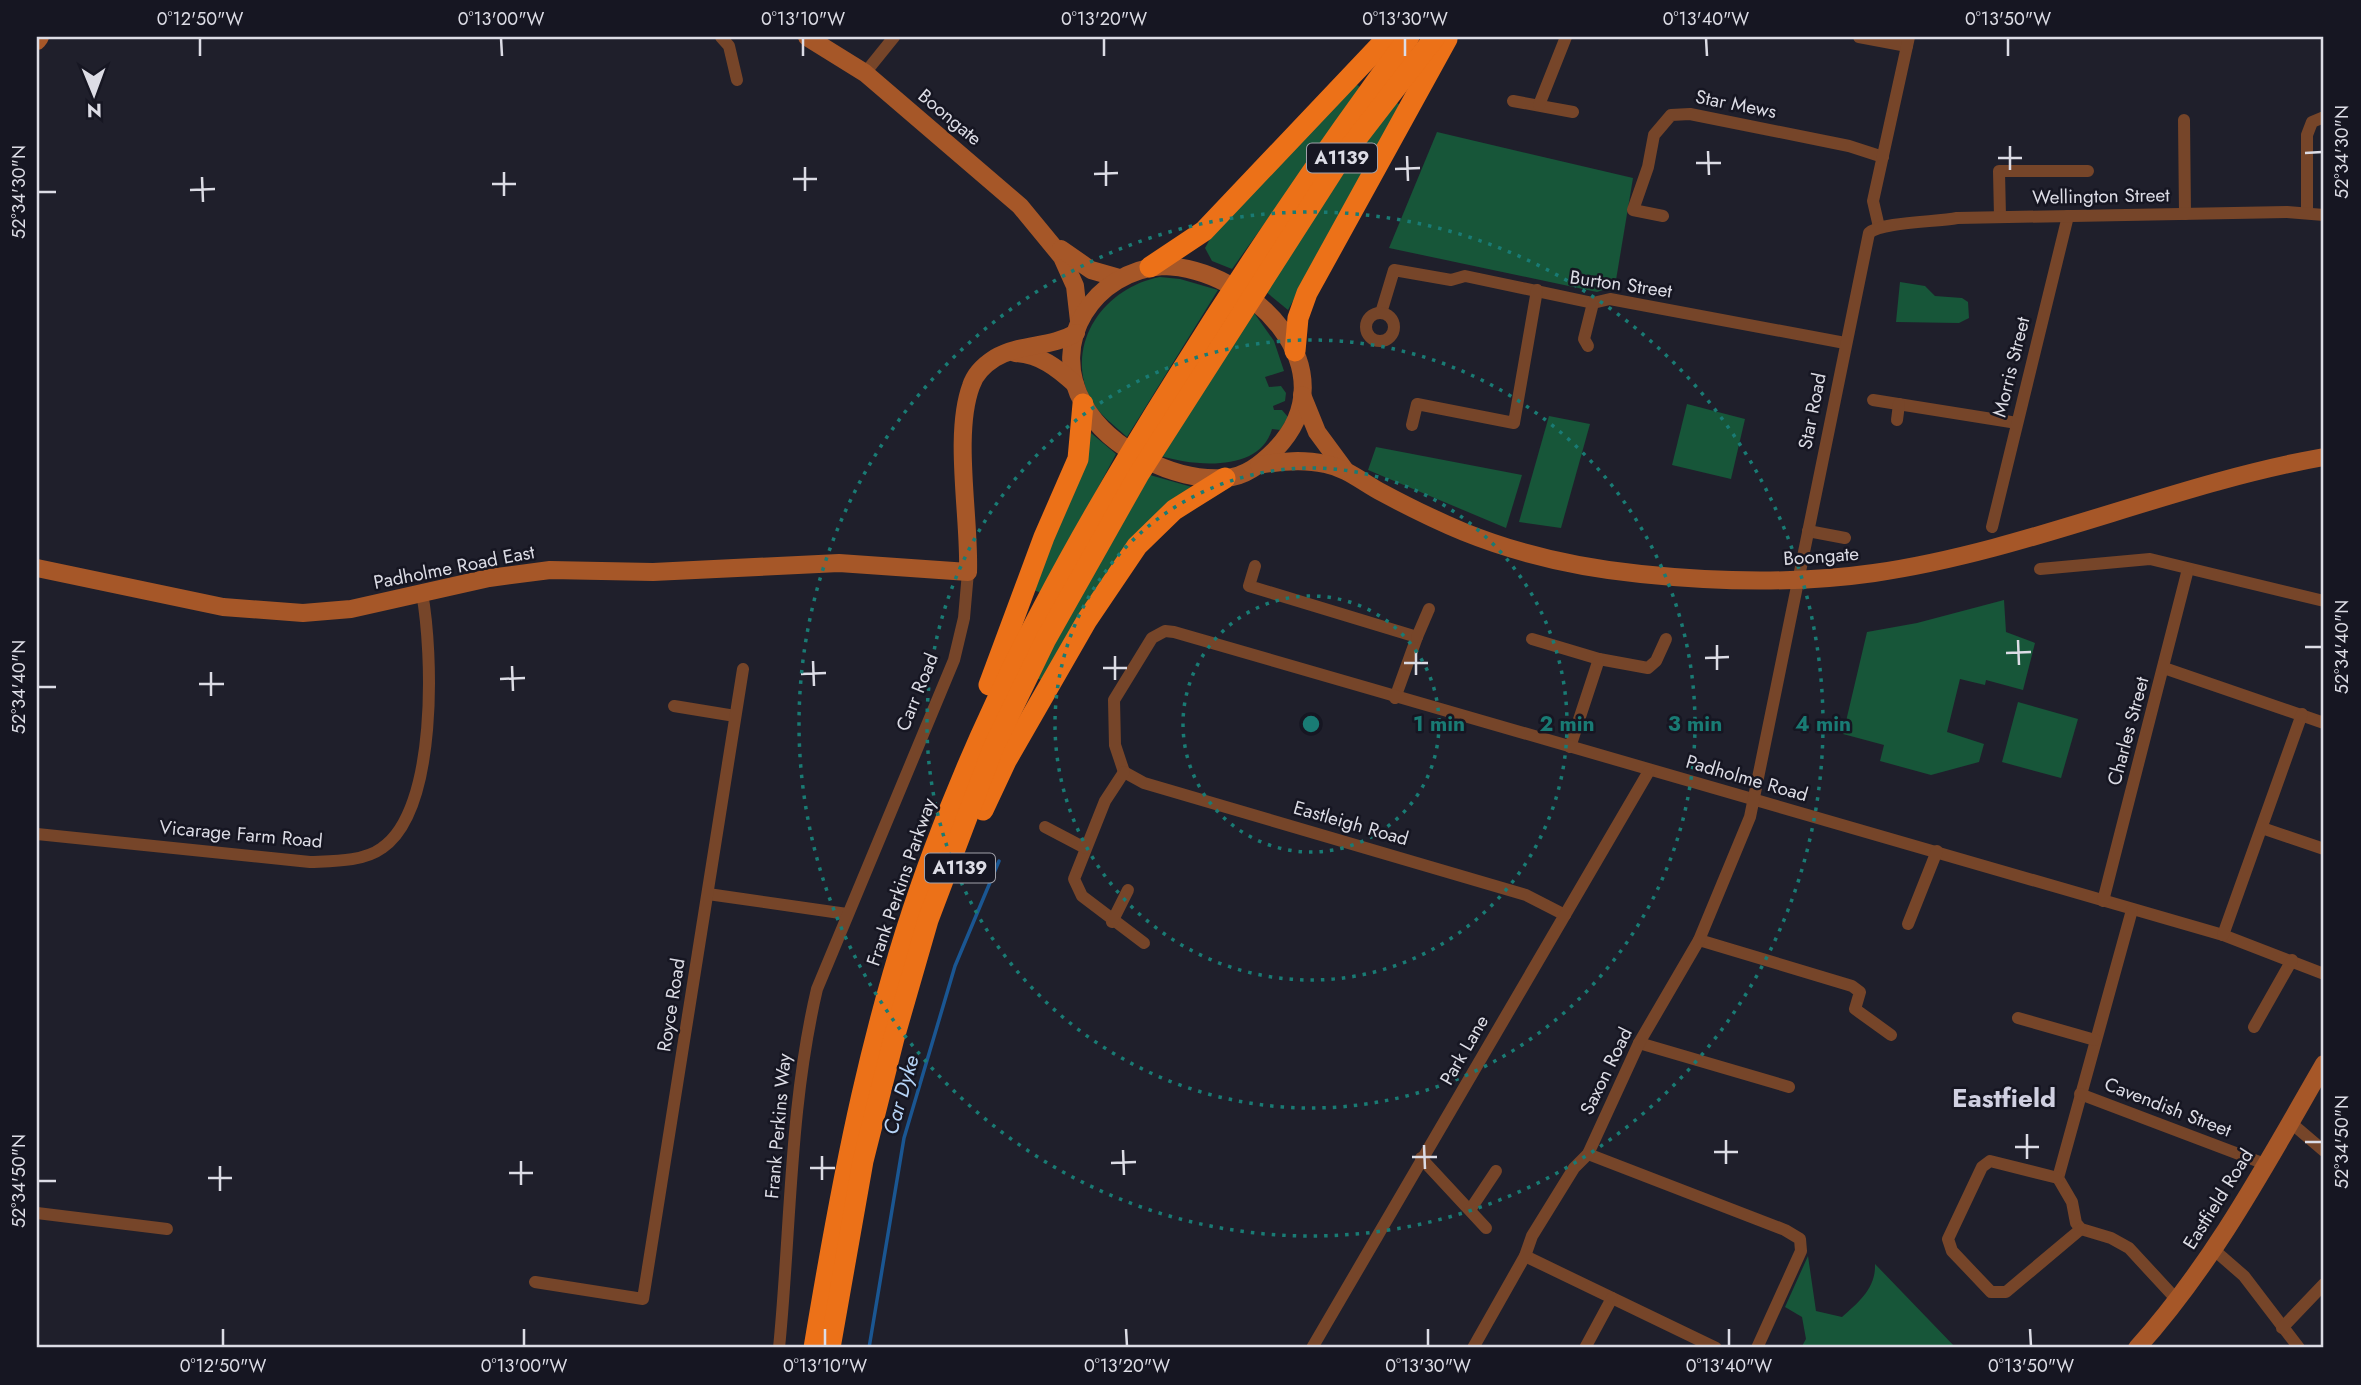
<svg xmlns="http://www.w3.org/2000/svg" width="2361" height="1385" font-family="Jost,sans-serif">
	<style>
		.green { fill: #175639 }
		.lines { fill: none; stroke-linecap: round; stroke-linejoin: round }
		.stream { stroke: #1a5692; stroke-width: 3.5 }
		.street { stroke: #764529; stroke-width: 12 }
		.secondary { stroke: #a65728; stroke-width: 18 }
		.highway { stroke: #ec7118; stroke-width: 21 }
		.ticks { fill: none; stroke: #dcdce5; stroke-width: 2.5 }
		.ring { fill: none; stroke: #197b74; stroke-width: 3.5; stroke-dasharray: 3.5 7 }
		.labels { text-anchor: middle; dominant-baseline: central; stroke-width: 5; stroke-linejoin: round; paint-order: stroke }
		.shield { fill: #161622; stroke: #a1a1aa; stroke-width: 2 }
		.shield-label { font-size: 18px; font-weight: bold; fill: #dcdce5 }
		.street-label { font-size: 19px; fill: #dcdce5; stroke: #161622 }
		.water-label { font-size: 21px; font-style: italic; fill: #b5d3f6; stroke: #161622 }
		.district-label { font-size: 26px; font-weight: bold; fill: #d0d0e1; stroke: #161622 }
		.centre { fill: #197b74; stroke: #161622; stroke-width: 3.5 }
		.ring-label { font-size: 21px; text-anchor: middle; font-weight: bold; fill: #197b74; stroke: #161622; stroke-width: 5; stroke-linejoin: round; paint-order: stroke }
		.neatline { fill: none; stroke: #dcdce5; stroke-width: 2.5 }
		.ticks-label { font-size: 18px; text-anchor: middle; fill: #dcdce5 }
	</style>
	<rect width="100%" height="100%" fill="#1f1f2b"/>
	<g class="green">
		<polygon points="1355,83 1361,88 1232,269 1212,261 1205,248 1210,239"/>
		<polygon points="1393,100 1400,105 1288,310 1265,291"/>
		<polygon points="1437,132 1633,178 1615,286 1597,292 1389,248"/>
		<path d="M1160 277 1180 279 1218 290 1127 437C1114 425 1097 413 1090 398 1064 343 1105 287 1160 277Z"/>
		<polygon points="1900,282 1925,286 1935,296 1962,298 1968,302 1969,318 1959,323 1896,322"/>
		<path d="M1252 310 1274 341 1284 371 1265 377 1269 387 1281 386 1286 393 1285 401 1273 406 1274 410H1282L1288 417 1280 430 1272 429C1260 473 1193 466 1161 456Z"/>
		<polygon points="1687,404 1745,419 1731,479 1672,465"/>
		<polygon points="1549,416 1590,424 1561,528 1519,522"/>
		<polygon points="1091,433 1116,454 1042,593 1033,590"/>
		<polygon points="1376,447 1522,475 1506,528 1368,470"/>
		<polygon points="1150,475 1192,487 1042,680 1035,678"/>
		<polygon points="2004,600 2006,632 2035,643 2023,690 1986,680 1985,685 1960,679 1947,732 1984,744 1979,762 1931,775 1880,761 1884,745 1843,734 1867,632 1917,623"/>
		<polygon points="2018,702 2078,719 2061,778 2002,762"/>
		<path d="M1808 1256 1816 1311 1842 1317C1859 1302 1876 1288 1875 1264L1956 1348H1801L1806 1339 1802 1317 1785 1307Z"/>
	</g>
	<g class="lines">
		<polyline class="stream" points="869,1348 904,1138 955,966 999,861"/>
		<g class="street">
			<polyline points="721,37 729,46 737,80"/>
			<polyline points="1859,37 1907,46"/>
			<polyline points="865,73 894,37"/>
			<polyline points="1513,101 1573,112"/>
			<polyline points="1539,105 1566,37"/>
			<polyline points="2184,120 2185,214"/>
			<polyline points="2307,213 2307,135 2312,122 2324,117"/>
			<polyline points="1663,216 1633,210 1648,167 1654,135 1671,115 1690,114 1849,146 1883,157"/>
			<polyline points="2000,217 1999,171 2088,171"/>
			<polyline points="1879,227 1873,201 1909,37"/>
			<polyline points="1381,313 1394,270 1451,280 1465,276 1593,303 1610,299 1845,343"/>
			<circle cx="1380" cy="327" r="14"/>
			<polyline points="1588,346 1584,339 1593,303"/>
			<polyline points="1873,400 2017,423"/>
			<polyline points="1897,420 1899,404"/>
			<polyline points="1412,425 1417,404 1514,423 1537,290"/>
			<polyline points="1992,527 2068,216"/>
			<polyline points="1808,531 1845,538"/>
			<polyline points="1255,566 1249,586 1417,637 1395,698"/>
			<polyline points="2040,569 2150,559 2324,601"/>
			<polyline points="1417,637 1429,609"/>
			<polyline points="1532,639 1599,659"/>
			<polyline points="2164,668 2324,723"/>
			<polyline points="674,706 735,716"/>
			<polyline points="1570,747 1599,659 1648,668 1656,661 1666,639"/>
			<polyline points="1124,772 1115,745 1114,700 1152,638 1165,631 1174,632 2223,935 2324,974"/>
			<polyline points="1124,772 1144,783 1526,895 1565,915"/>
			<polyline points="1124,772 1105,801 1074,879 1082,896 1144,943"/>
			<polyline points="1045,827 1085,848"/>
			<polyline points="2262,828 2324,849"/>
			<path d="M37 834 310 862C332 861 363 862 382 848 438 810 433 653 422 593"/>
			<polyline points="708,894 847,914"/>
			<polyline points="2103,901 2188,569"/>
			<polyline points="2132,910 2058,1178 2072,1202 2076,1223 2081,1229 2111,1238 2129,1248 2177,1300"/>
			<polyline points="1112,922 1128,890"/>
			<polyline points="1908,924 1937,851"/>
			<polyline points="2223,935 2302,714"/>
			<polyline points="1699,940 1852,986 1860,992 1855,1009 1891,1035"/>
			<polyline points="2018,1018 2095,1040"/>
			<polyline points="2254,1027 2292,960"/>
			<polyline points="1639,1043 1789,1087"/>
			<polyline points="2080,1094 2265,1164"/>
			<polyline points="2290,1122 2324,1151"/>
			<polyline points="1588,1154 1785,1230 1800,1239 1801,1251 1757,1348"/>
			<polyline points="1421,1158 1486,1228"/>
			<polyline points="2058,1178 1990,1161 1982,1167 1948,1239 1952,1251 1991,1292 2006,1292 2081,1229"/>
			<polyline points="1470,1210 1496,1171"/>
			<polyline points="37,1213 167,1229"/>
			<polyline points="2213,1249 2244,1276 2299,1348"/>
			<polyline points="1525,1256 1716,1348"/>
			<polyline points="535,1282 643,1299 743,669"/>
			<polyline points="2282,1328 2324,1284"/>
			<path d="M779 1348C791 1228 789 1108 817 989L954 660 964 618 968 572"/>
			<polyline points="1312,1348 1649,771"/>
			<path d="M1473 1348 1525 1256 1532 1236 1574 1168 1588 1154 1639 1043 1699 940 1750 817 1869 233C1881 222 1937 222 1957 218L2287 212 2324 215"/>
			<polyline points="1585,1348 1612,1298"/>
		</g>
		<g class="secondary">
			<polyline points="807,37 865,73 1020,206 1062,257 1075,286 1079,321"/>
			<polyline points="37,41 40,37"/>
			<polyline points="1061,249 1091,270 1119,278"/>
			<path d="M1163 266C1251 268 1353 370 1275 450 1261 464 1245 477 1225 478 1175 482 1109 449 1084 405 1047 341 1095 271 1163 266Z"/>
			<path d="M1015 353C1041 355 1056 367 1075 384"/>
			<polyline points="1302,395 1317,432 1345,470"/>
			<path d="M1259 465C1282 461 1303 459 1325 464 1346 468 1361 481 1379 491 1407 506 1435 520 1464 532 1521 555 1581 568 1641 574 1718 582 1797 584 1874 573 2027 551 2172 484 2324 457"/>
			<path d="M37 568 223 607 303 613 351 609 489 578 550 570 653 572 839 563 968 572C970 518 953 435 971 386 975 373 984 365 995 358 1021 343 1050 348 1076 333"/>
			<path d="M2137 1348C2213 1264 2268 1161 2324 1064"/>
		</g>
		<g class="highway">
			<polyline points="1150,267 1204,231 1388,37"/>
			<polyline points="1295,351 1298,318 1307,293 1447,39"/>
			<polyline points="989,685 1044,537 1078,459 1083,404"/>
			<polyline points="983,810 1006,761 1087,620 1137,546 1174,510 1225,478"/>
			<path d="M814 1348C842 1179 873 1012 934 850 996 682 1083 527 1178 376 1251 259 1327 147 1409 37"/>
			<polyline points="830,1348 863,1161 894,1038 928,920 994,746 1046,639 1139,474 1340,160 1435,37"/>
		</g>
	</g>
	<path class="ticks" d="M200 38V56M501 38 502 56M803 38V56M1104 38V56M1405 38V56M1706 38 1707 56M2008 38V56M2010 146V170M1708 151 1709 175M2305 153 2322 152M1407 156 1408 181M1998 158H2022M1106 161V186M1696 163H1721M805 167V191M1395 169 1420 168M504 172V196M1094 174 1118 173M202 177 203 202M793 179H817M492 184H516M190 190 215 189M38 192H56M2018 640 2019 665M1717 645V670M2305 647H2322M1416 651V675M2006 653 2031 652M1115 656V680M1705 658 1729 657M813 661 814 686M1404 663H1428M512 666 513 691M1103 668H1127M211 672V696M801 674 826 673M500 679 525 678M199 684H224M38 687H56M2027 1134V1159M1726 1140V1164M2305 1142H2322M1424 1145 1425 1169M2015 1147H2039M1123 1150 1124 1175M1714 1152H1738M822 1156V1180M1412 1157H1437M521 1161V1185M1111 1163 1136 1162M220 1166V1191M810 1168H835M509 1173H533M208 1178H232M38 1181H56M223 1329V1346M524 1329V1346M825 1329V1346M1126 1329 1127 1346M1428 1329V1346M1729 1329V1346M2030 1329 2031 1346"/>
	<g class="ring">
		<circle cx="1311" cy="724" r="128"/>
		<circle cx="1311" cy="724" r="256"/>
		<circle cx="1311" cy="724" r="384"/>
		<circle cx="1311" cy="724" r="512"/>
	</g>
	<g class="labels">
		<g class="shield">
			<rect x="1307" y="143.5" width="70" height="29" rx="5"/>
			<rect x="925" y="853.5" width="70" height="29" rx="5"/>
		</g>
		<g class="shield-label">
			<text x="1342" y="158">A1139</text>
			<text x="960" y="868">A1139</text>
		</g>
		<g class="street-label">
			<text transform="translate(1736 104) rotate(11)">Star Mews</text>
			<text transform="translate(950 117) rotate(40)">Boongate</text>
			<text transform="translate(2101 196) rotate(-1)">Wellington Street</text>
			<text transform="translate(1621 284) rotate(8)">Burton Street</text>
			<text transform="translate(2011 367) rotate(-76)">Morris Street</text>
			<text transform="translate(1812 411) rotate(-79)">Star Road</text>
			<text transform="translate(1821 556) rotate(-4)">Boongate</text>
			<text transform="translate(454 567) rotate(-11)">Padholme Road East</text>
			<text transform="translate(917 692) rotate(-68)">Carr Road</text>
			<text transform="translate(2128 731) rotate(-75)">Charles Street</text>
			<text transform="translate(1747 778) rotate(16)">Padholme Road</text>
			<text transform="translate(1351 823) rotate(16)">Eastleigh Road</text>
			<text transform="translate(241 834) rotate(5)">Vicarage Farm Road</text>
			<text transform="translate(901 882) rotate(-71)">Frank Perkins Parkway</text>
			<text transform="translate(671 1005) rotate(-81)">Royce Road</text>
			<text transform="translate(1464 1050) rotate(-60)">Park Lane</text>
			<text transform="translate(1606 1071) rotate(-64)">Saxon Road</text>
			<text transform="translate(2168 1107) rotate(21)">Cavendish Street</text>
			<text transform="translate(778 1126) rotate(-85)">Frank Perkins Way</text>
			<text transform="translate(2218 1199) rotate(-58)">Eastfield Road</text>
		</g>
		<g class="water-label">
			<text transform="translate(901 1095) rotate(-74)">Car Dyke</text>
		</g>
		<g class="district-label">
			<text x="2004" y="1098">Eastfield</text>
		</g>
	</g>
	<circle cx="1311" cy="724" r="10" class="centre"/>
	<g class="ring-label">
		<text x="1439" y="731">1 min</text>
		<text x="1567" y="731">2 min</text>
		<text x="1695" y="731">3 min</text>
		<text x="1823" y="731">4 min</text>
	</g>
	<rect width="2361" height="1385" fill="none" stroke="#161622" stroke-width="77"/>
	<g transform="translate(94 94) rotate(179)" stroke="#161622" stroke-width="5" paint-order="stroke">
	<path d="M0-5L12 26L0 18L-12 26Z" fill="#dcdce5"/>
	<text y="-10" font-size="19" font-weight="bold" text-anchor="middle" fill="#dcdce5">N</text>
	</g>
	<rect x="38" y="38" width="2284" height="1308" class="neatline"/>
	<g class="ticks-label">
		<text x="200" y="25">0°12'50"W</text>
		<text x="501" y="25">0°13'00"W</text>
		<text x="803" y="25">0°13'10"W</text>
		<text x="1104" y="25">0°13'20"W</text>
		<text x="1405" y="25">0°13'30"W</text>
		<text x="1706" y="25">0°13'40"W</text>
		<text x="2008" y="25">0°13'50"W</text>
		<text transform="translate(2342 152) rotate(-90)" y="6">52°34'30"N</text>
		<text transform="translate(19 192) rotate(-90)" y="6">52°34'30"N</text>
		<text transform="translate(2342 647) rotate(-90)" y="6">52°34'40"N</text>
		<text transform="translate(19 687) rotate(-90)" y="6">52°34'40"N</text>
		<text transform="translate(2342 1142) rotate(-90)" y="6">52°34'50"N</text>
		<text transform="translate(19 1181) rotate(-90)" y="6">52°34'50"N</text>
		<text x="223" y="1372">0°12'50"W</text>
		<text x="524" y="1372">0°13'00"W</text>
		<text x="825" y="1372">0°13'10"W</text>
		<text x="1127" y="1372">0°13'20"W</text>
		<text x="1428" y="1372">0°13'30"W</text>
		<text x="1729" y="1372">0°13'40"W</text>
		<text x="2031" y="1372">0°13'50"W</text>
	</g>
</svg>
